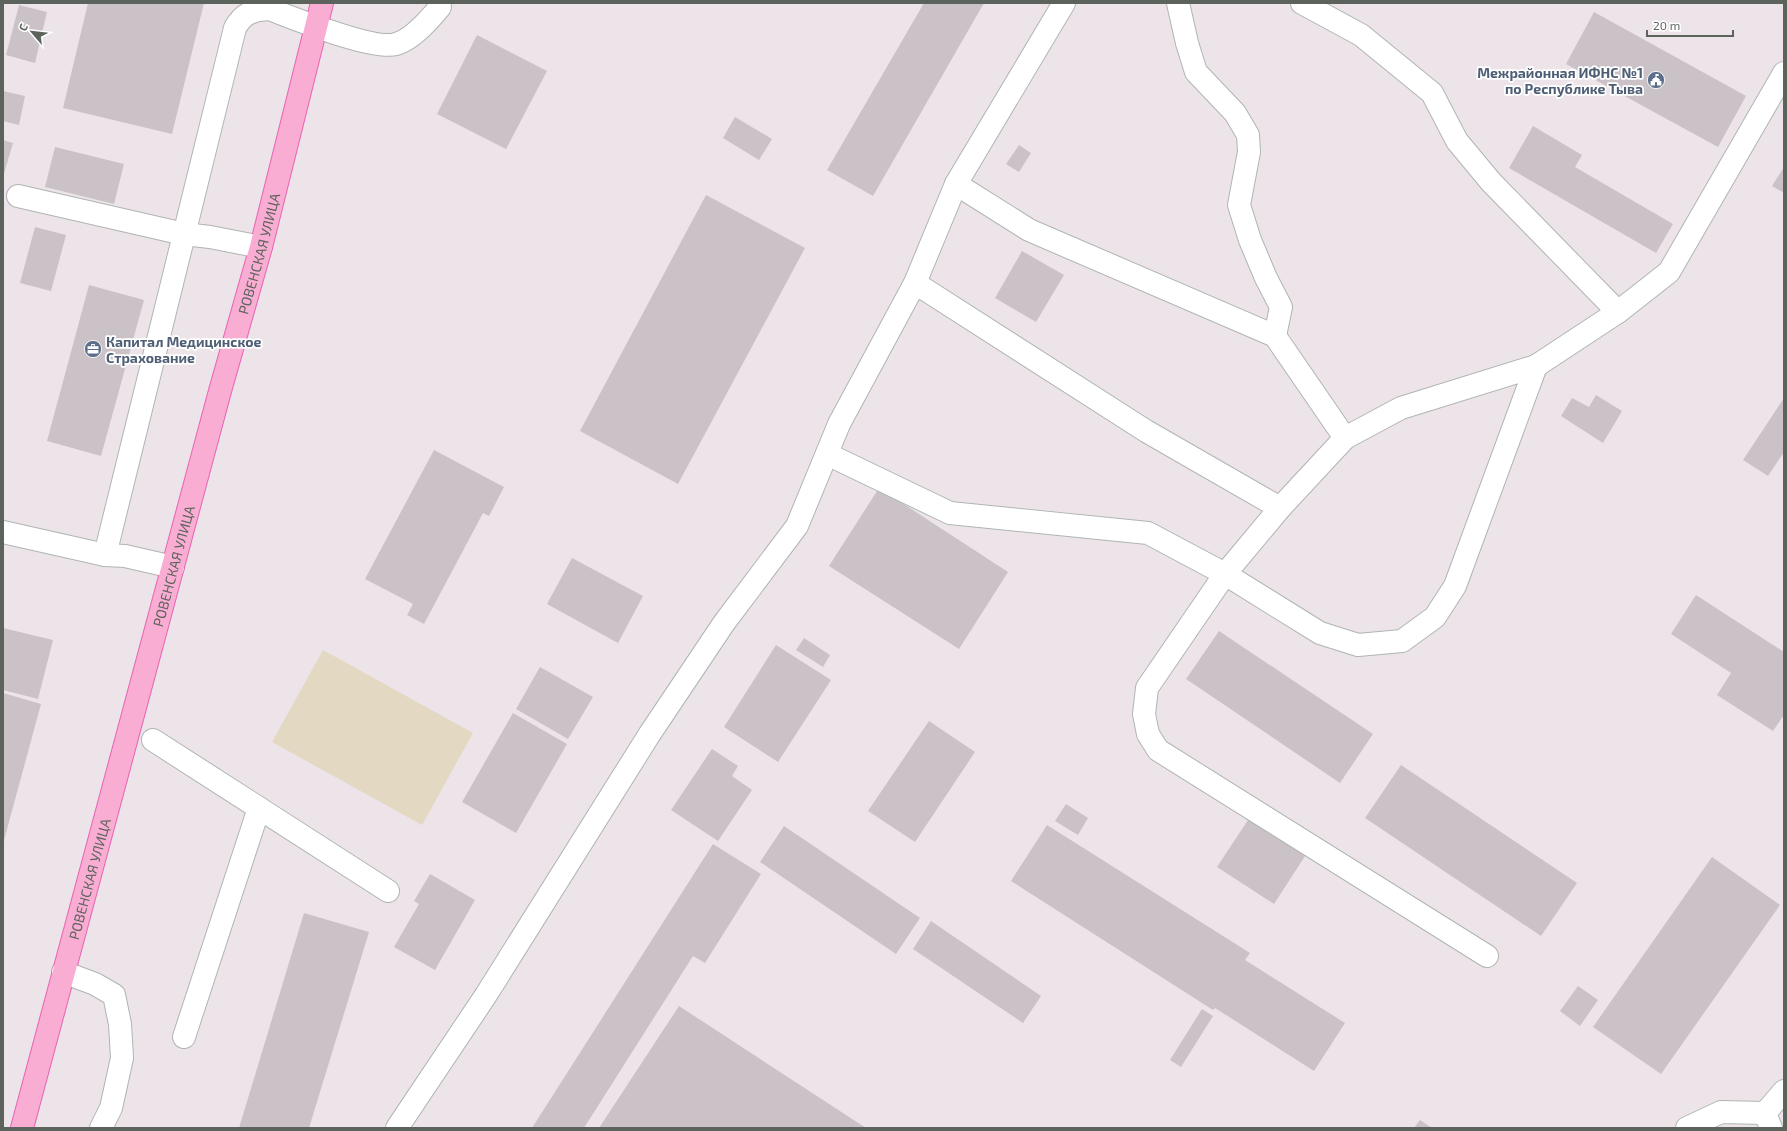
<svg xmlns="http://www.w3.org/2000/svg" width="1787" height="1131" font-family="'Exo 2',sans-serif">
	<style>
		.green { fill: #e3d8c2 }
		.building { fill: #cbc2c8 }
		.lines { fill: none; stroke-linecap: round; stroke-linejoin: round }
		.minor-casing { stroke: #afb5b1; stroke-width: 24 }
		.major-casing { stroke: #e763b4; stroke-width: 24 }
		.minor { stroke: #fff; stroke-width: 22 }
		.major { stroke: #f9add3; stroke-width: 22 }
		.labels { text-anchor: middle; dominant-baseline: central; stroke-width: 3.5; stroke-linejoin: round; paint-order: stroke }
		.service-label { font-size: 14px; font-weight: bold; fill: #4e5e75; stroke: #fff; text-anchor: end }
		.street-label { font-size: 14px; fill: #5c635d; stroke: #fff }
	</style>
	<rect width="100%" height="100%" fill="#ede4e9"/>
	<polygon class="green" points="323,650 473,733 422,825 272,742"/>
	<g class="building">
		<polygon points="88,3 204,3 172,134 63,108"/>
		<polygon points="924,3 984,3 873,196 827,170"/>
		<polygon points="19,5 47,12 35,63 6,55"/>
		<polygon points="1594,12 1746,96 1718,147 1566,64"/>
		<polygon points="477,35 547,71 506,149 437,114"/>
		<polygon points="3,91 25,96 19,125 3,121"/>
		<polygon points="735,117 772,139 759,160 723,138"/>
		<polygon points="1533,126 1582,155 1575,167 1673,224 1656,253 1509,168"/>
		<polygon points="3,140 13,143 3,177"/>
		<polygon points="1019,145 1031,153 1019,172 1006,164"/>
		<polygon points="55,147 124,164 114,204 45,187"/>
		<polygon points="1784,167 1784,193 1772,186"/>
		<polygon points="706,195 805,248 678,484 580,431"/>
		<polygon points="35,227 66,235 51,291 20,283"/>
		<polygon points="1022,251 1064,275 1036,322 995,298"/>
		<polygon points="89,285 144,300 101,456 47,441"/>
		<polygon points="1596,395 1622,411 1603,443 1561,416 1572,398 1589,407"/>
		<polygon points="1784,398 1784,452 1768,476 1743,460"/>
		<polygon points="434,450 504,487 489,516 483,513 424,624 407,615 413,604 365,579"/>
		<polygon points="879,488 1008,572 959,649 829,566"/>
		<polygon points="572,558 643,596 618,643 547,604"/>
		<polygon points="1696,595 1784,652 1784,715 1773,731 1717,695 1731,673 1671,634"/>
		<polygon points="3,628 53,640 38,699 3,690"/>
		<polygon points="1219,631 1373,734 1340,783 1186,679"/>
		<polygon points="804,638 830,655 823,667 796,650"/>
		<polygon points="776,645 831,680 778,762 724,727"/>
		<polygon points="540,667 593,697 568,739 516,709"/>
		<polygon points="3,693 41,704 3,844"/>
		<polygon points="513,713 567,744 516,833 462,802"/>
		<polygon points="929,721 975,752 915,842 868,811"/>
		<polygon points="712,749 738,766 732,776 752,790 718,841 671,810"/>
		<polygon points="1401,765 1577,883 1541,936 1365,818"/>
		<polygon points="1066,804 1088,818 1078,835 1055,821"/>
		<polygon points="1250,817 1307,853 1274,904 1217,867"/>
		<polygon points="1047,825 1250,953 1245,960 1345,1023 1314,1071 1215,1008 1213,1010 1011,881"/>
		<polygon points="784,826 920,918 896,954 760,862"/>
		<polygon points="713,844 761,874 705,963 693,956 584,1128 532,1128"/>
		<polygon points="1712,857 1780,905 1661,1074 1593,1027"/>
		<polygon points="430,874 475,900 435,970 394,947 419,904 414,901"/>
		<polygon points="304,913 369,932 309,1128 239,1128"/>
		<polygon points="931,921 1041,996 1023,1023 913,949"/>
		<polygon points="1578,986 1598,1000 1580,1026 1560,1011"/>
		<polygon points="679,1006 866,1128 599,1128"/>
		<polygon points="1202,1009 1213,1016 1181,1067 1170,1060"/>
		<polygon points="1420,1120 1432,1128 1414,1128"/>
	</g>
	<g class="lines">
		<defs>
			<g id="minor">
				<polyline points="1178,3 1187,43 1196,72 1235,113 1248,135 1249,152 1239,205 1250,240 1266,278 1281,307 1275,336"/>
				<polyline points="1302,3 1361,35 1432,93 1457,141 1491,182 1618,312 1669,272 1784,73"/>
				<polyline points="18,196 184,234 210,237 261,247"/>
				<polyline points="915,283 1146,431 1280,508 1225,574 1320,633 1358,645 1402,641 1435,617 1455,586 1536,366 1401,408 1345,438 1275,336 1029,230 956,184"/>
				<polyline points="1536,366 1618,312"/>
				<polyline points="827,454 950,513 1148,533 1225,574 1147,688 1144,714 1148,734 1158,750 1487,956"/>
				<polyline points="1280,508 1345,438"/>
				<polyline points="3,532 105,555 125,556 173,567"/>
				<path d="M105 555 235 28C243 13 253 10 269 9 294 18 373 51 396 44 412 40 430 19 440 7"/>
				<polyline points="153,740 388,891"/>
				<polyline points="63,972 95,984 114,995 120,1024 122,1058 111,1108 101,1128"/>
				<polyline points="184,1037 259,808"/>
				<polyline points="397,1128 486,995 649,735 724,623 797,526 839,424 915,283 956,184 1064,3"/>
				<polyline points="1687,1128 1721,1112 1765,1113"/>
				<polyline points="1771,1128 1765,1113 1784,1091"/>
			</g>
			<g id="major">
				<path id="s1" d="M22 1128 220 391 261 247 322 3"/>
			</g>
		</defs>
		<use href="#minor" class="minor-casing"/>
		<use href="#major" class="major-casing"/>
		<use href="#minor" class="minor"/>
		<use href="#major" class="major"/>
	</g>
	<defs>
		<symbol id="civic-disc" viewBox="-11 -11 22 22"><circle r="9.5" fill="#5c6f8a" stroke="#fff"/><path d="M-.6-6.5H3V-4.5H.6V-3L4-1V1h2V6H-6V1h2V-1L-.6-3ZM-1.2 2.5V6h2.4V2.5Z" fill="#fff"/></symbol>
		<symbol id="office-disc" viewBox="-11 -11 22 22"><circle r="9.5" fill="#5c6f8a" stroke="#fff"/><path d="M-6-3h4V-5.5h4V-3h4V5H-6ZM-1-4.5V-3h2v-1.5ZM-6 0V1H6V0Z" fill="#fff"/></symbol>
	</defs>
	<g fill-rule="evenodd">
		<use href="#civic-disc" x="1646" y="70" width="20" height="20"/>
		<use href="#office-disc" x="83" y="339" width="20" height="20"/>
	</g>
	<g class="labels">
		<g class="service-label">
			<text x="1643" y="72">Межрайонная ИФНС №1<tspan x="1643" dy="16">по Республике Тыва</tspan></text>
			<text x="106" y="341" text-anchor="start">Капитал Медицинское<tspan x="106" dy="16">Страхование</tspan></text>
		</g>
		<g class="street-label">
			<text stroke="none"><textPath href="#s1" startOffset="906">РОВЕНСКАЯ УЛИЦА</textPath></text>
			<text stroke="none"><textPath href="#s1" startOffset="582">РОВЕНСКАЯ УЛИЦА</textPath></text>
			<text stroke="none"><textPath href="#s1" startOffset="258">РОВЕНСКАЯ УЛИЦА</textPath></text>
		</g>
	</g>
	<rect width="1787" height="1131" fill="none" stroke="#5c635d" stroke-width="8"/>
	<g transform="translate(32 32) rotate(298)" stroke="#ffffff" stroke-width="3" paint-order="stroke">
	<path d="M0-3L7 15L0 10L-7 15Z" fill="#5c635d"/>
	<text y="-6" font-size="11" font-weight="bold" text-anchor="middle" fill="#5c635d">С</text>
	</g>
	<path d="M1647 30v6h86v-6" fill="none" stroke="#5c635d" stroke-width="2"/>
	<text x="1653" y="30" font-size="12" fill="#5c635d" stroke="#ffffff" stroke-width="3" paint-order="stroke">20 m</text>
</svg>
